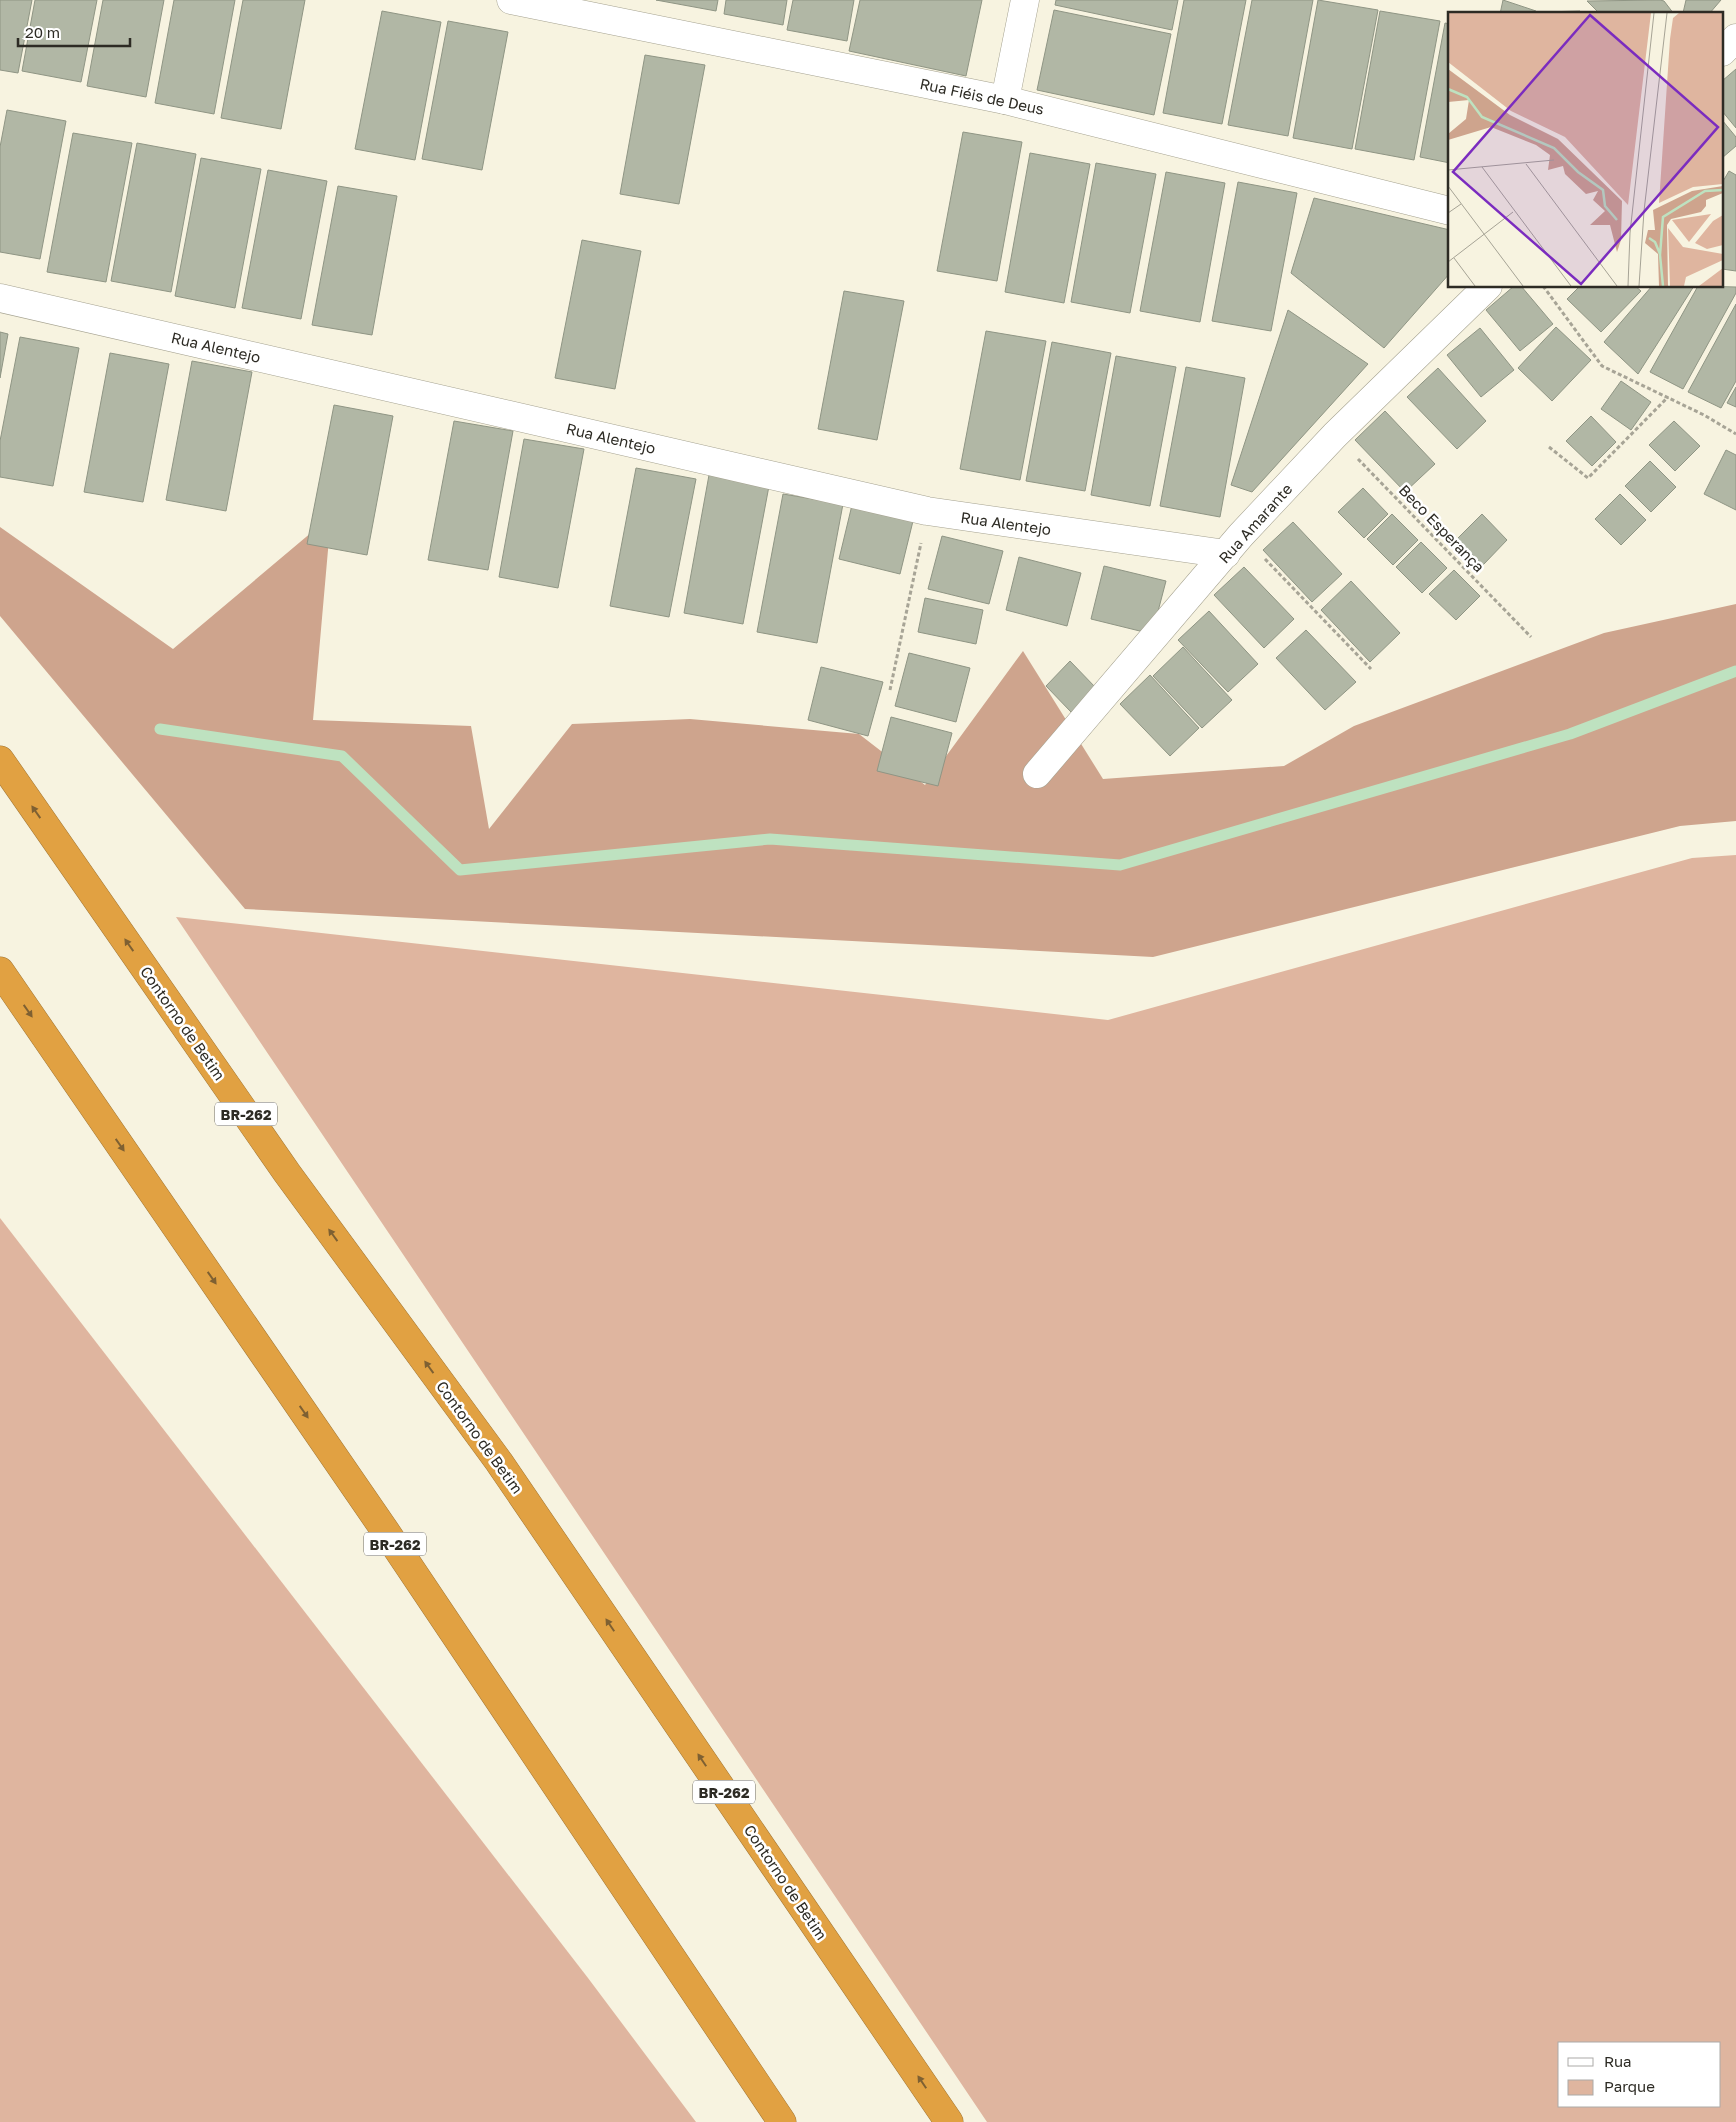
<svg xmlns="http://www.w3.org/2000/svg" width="1736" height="2122" font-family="'Golos Text',sans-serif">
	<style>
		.green { fill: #dfb59f; fill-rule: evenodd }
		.forest { fill: #cea48d }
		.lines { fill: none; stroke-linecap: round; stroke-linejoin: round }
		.stream { stroke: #bee2c0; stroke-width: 11 }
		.building { fill: #b1b7a5; stroke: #8f9584 }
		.street-casing { stroke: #a5a290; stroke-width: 29 }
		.highway-casing { stroke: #a27838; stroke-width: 29 }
		.path { stroke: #a7a496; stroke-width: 3; stroke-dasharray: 4 2.5; stroke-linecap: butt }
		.street { stroke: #fff; stroke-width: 28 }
		.highway { stroke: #e1a142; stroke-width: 28 }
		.oneway { fill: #7e6032 }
		.labels { text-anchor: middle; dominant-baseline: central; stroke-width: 5; stroke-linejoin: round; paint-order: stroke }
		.shield { fill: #fff; stroke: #6c6b66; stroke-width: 1 }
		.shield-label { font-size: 14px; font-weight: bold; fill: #2d2b24 }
		.street-label { font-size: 15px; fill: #2d2b24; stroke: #fff }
		.inset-river { fill: none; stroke: #bee2c0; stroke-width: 2.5 }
		.inset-road { fill: none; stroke: #a6a395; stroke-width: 1 }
		.view { fill: #7b2cbf; fill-opacity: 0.15; stroke: #7b2cbf; stroke-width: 2.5 }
		.inset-edge { fill: none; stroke: #2d2b24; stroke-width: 2.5 }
	</style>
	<rect width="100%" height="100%" fill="#f7f3e0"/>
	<g class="green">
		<path d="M1736 855V2122H987L176 917 1108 1020 1692 858ZM1560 2043H1720V2106H1560Z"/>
		<polygon points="0,1218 588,1978 696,2122 0,2122"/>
	</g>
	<polygon class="forest" points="331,516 313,720 471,726 489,829 572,724 690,719 859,734 925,785 1023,651 1103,779 1284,766 1354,726 1604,633 1736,604 1736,821 1680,826 1153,957 245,909 0,616 0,527 173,649"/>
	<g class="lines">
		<polyline class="stream" points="160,729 342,756 460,870 770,839 1120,865 1570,734 1736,671"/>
	</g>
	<g class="building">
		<polygon points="0,0 32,0 18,73 0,70"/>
		<polygon points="35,0 97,0 81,82 22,71"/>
		<polygon points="103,0 164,0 146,97 87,86"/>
		<polygon points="174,0 235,0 214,114 155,103"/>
		<polygon points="243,0 305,0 281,129 221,118"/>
		<polygon points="656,0 718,0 716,11"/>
		<polygon points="726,0 787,0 783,25 724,14"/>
		<polygon points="793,0 854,0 847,41 787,30"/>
		<polygon points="860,0 982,0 966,76 849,51"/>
		<polygon points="1056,0 1178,0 1172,30 1055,5"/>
		<polygon points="1184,0 1246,0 1222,124 1163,113"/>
		<polygon points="1252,0 1313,0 1288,136 1228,125"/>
		<polygon points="1318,0 1378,10 1352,149 1293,138"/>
		<polygon points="1503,0 1536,11 1536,14 1500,14"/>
		<polygon points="1660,0 1664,1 1674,14 1600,14 1587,1"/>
		<polygon points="1686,0 1721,0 1709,14 1685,14 1683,13"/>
		<polygon points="1054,10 1171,34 1154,115 1037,90"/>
		<polygon points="382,11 441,22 415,160 355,149"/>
		<polygon points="1380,11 1440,21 1414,160 1355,149"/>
		<polygon points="1580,11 1583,14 1543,14 1543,12"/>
		<polygon points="448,21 508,32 482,170 422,159"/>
		<polygon points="1445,23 1450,24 1450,163 1420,157"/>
		<polygon points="645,55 705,65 679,204 620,194"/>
		<polygon points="1736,69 1736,128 1722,111 1722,81"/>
		<polygon points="7,110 66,121 40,259 0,252 0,147"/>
		<polygon points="1722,120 1736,137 1736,146 1722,158"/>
		<polygon points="963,132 1022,142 997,281 937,271"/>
		<polygon points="73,133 132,143 106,282 47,272"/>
		<polygon points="137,143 196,154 171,292 111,281"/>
		<polygon points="1030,153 1090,164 1064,303 1005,292"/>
		<polygon points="201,158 261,169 235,308 175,296"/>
		<polygon points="1096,163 1156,174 1130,313 1071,302"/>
		<polygon points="268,170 327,181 301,319 242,308"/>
		<polygon points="1729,171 1736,175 1736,271 1722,269 1722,183"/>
		<polygon points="1166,172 1225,183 1200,322 1140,311"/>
		<polygon points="1238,182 1297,193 1271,331 1212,321"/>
		<polygon points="338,186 397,196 372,335 312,325"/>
		<polygon points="1314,198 1450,230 1450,273 1384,348 1291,273"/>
		<polygon points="582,240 641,251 615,389 555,378"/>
		<polygon points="1514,286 1521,286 1553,324 1520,351 1486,310"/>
		<polygon points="1580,286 1635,286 1641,291 1601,332 1567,299"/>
		<polygon points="1652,286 1694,286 1638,374 1604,342"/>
		<polygon points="1698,286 1736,287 1736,293 1683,389 1650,372"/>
		<polygon points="844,291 904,301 877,440 818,429"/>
		<polygon points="1736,304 1736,381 1721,408 1688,392"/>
		<polygon points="1288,310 1368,364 1252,492 1231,485"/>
		<polygon points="1556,327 1591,360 1552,401 1518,368"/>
		<polygon points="1480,328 1514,370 1481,397 1447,355"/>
		<polygon points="986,331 1046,341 1020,480 960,469"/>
		<polygon points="0,332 8,334 0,378"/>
		<polygon points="20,337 79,348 53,486 0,477 0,441"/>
		<polygon points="1052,342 1111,353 1085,491 1026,481"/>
		<polygon points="110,353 169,364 143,502 84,492"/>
		<polygon points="1116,356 1176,367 1150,506 1091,495"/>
		<polygon points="192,361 252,372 226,511 166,500"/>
		<polygon points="1186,367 1245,378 1220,517 1160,506"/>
		<polygon points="1438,368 1486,421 1457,449 1407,397"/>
		<polygon points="1621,381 1651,402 1631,430 1601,409"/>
		<polygon points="1736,387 1736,407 1727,403"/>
		<polygon points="334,405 393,416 367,555 307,544"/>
		<polygon points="1385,411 1435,464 1405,492 1355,440"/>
		<polygon points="1591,416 1616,442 1592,466 1566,441"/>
		<polygon points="454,421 513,431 488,570 428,560"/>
		<polygon points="1674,421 1700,446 1675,471 1649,445"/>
		<polygon points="524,439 584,449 558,588 499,577"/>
		<polygon points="1726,450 1736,455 1736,510 1704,494"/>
		<polygon points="1650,461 1676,487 1651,512 1625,486"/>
		<polygon points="636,468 696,479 669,617 610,606"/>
		<polygon points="709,475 769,486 743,624 684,613"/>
		<polygon points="1363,488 1388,514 1364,538 1338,512"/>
		<polygon points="783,494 843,504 817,643 757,632"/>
		<polygon points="1620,494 1646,520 1621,545 1595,519"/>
		<polygon points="852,505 913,521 900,574 839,559"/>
		<polygon points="1392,514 1418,540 1393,565 1367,539"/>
		<polygon points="1482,514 1507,540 1483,565 1457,539"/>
		<polygon points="1293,522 1342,574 1312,602 1263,550"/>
		<polygon points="942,536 1003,551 989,604 928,589"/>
		<polygon points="1421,542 1447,568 1422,593 1396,567"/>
		<polygon points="1019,557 1081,573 1067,626 1006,610"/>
		<polygon points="1104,566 1166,581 1152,634 1091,619"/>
		<polygon points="1244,567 1294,619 1264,648 1214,595"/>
		<polygon points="1454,570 1480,596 1456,620 1429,594"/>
		<polygon points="1351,581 1400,633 1370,662 1321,610"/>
		<polygon points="925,598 983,610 976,644 918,632"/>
		<polygon points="1209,611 1258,664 1228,692 1178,640"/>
		<polygon points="1306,630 1356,682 1325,710 1276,658"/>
		<polygon points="1183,647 1232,700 1202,728 1153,676"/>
		<polygon points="909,653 970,668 956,722 895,706"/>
		<polygon points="1070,661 1096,688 1071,712 1046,686"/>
		<polygon points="821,667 883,682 868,736 808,720"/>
		<polygon points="1150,675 1199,728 1170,756 1120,704"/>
		<polygon points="891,717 952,733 938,786 877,771"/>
	</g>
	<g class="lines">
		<defs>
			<g id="street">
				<polyline points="511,0 1005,100 1450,211"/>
				<polyline points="1722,52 1736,38"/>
				<polyline points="1005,100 1025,0"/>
				<polyline points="0,298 927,511 1226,554"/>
				<polyline points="1037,774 1241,535 1335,435 1488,286"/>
			</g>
			<g id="highway">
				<polyline points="0,760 287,1173 499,1462 949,2122"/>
				<polyline points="0,971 386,1532 782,2122"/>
			</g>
		</defs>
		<use href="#street" class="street-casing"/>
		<use href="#highway" class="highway-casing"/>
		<g class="path">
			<polyline points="1543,286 1602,366 1704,415 1736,434"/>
			<polyline points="1549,447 1588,478 1668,397"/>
			<polyline points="1358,459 1531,637"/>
			<polyline points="1265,559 1371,669"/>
			<polyline points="890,690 921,543"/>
		</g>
		<use href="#street" class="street"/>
		<use href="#highway" class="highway"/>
	</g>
	<defs><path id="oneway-solid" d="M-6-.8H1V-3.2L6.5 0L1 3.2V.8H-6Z" transform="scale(1.25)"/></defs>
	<g class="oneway">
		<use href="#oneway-solid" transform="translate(36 812) rotate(-125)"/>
		<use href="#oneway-solid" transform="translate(129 945) rotate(-125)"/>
		<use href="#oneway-solid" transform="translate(28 1011) rotate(55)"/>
		<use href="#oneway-solid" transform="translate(120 1145) rotate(55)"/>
		<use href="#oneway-solid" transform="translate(333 1235) rotate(-126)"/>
		<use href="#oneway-solid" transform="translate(212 1278) rotate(55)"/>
		<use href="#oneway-solid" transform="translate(429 1367) rotate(-126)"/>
		<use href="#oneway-solid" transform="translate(304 1412) rotate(55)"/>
		<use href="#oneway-solid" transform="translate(610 1625) rotate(-124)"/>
		<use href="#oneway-solid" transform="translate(702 1760) rotate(-124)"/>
		<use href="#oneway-solid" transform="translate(922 2082) rotate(-124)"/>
	</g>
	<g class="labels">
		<g class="shield">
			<rect x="215" y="1102.5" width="62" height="23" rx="4"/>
			<rect x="364" y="1532.5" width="62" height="23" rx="4"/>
			<rect x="693" y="1780.5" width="62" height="23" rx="4"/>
		</g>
		<g class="shield-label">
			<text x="246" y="1114">BR-262</text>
			<text x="395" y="1544">BR-262</text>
			<text x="724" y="1792">BR-262</text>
		</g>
		<g class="street-label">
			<text transform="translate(982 96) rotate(12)">Rua Fiéis de Deus</text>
			<text transform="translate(216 347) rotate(13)">Rua Alentejo</text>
			<text transform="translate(611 438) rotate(13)">Rua Alentejo</text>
			<text transform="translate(1006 523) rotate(8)">Rua Alentejo</text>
			<text transform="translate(1255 523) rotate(-48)">Rua Amarante</text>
			<text transform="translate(1442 528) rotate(46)">Beco Esperança</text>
			<text transform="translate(183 1023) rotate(55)">Contorno de Betim</text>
			<text transform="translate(480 1437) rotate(54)">Contorno de Betim</text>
			<text transform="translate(786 1882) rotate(56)">Contorno de Betim</text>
		</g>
	</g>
	<g transform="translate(1448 12)">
		<rect width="275" height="275" fill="#f7f3e0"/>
		<path d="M0 1H203L180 193 117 125 63 99 0 50ZM231 1H275V172L245 175 211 191 222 27 225 6ZM263 202 241 230 224 208ZM275 203V233L259 237 247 231 265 209ZM220 216 235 235 275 242V248L238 265 236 274H222ZM275 256V274H251Z" fill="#dfb59f"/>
		<path d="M0 57 62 103 110 127 174 189 173 228 169 240 162 213H142L157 199 145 188 150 179 138 182 117 162 115 154 100 158 102 143 88 133 43 115 0 128V122L18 107 21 88 0 90ZM275 174V181L258 188V194L253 200 223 207 219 213 220 274H211L210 242 197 231 200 218H207L205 198 244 179Z" fill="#cea48d"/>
		<path class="inset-river" d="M0 77 19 85 34 105 106 136 130 160 155 178 157 194 169 208M201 226 207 230 212 242M215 274 212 243 215 205 257 179 275 178"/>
		<path class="inset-road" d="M78 152 169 274M34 155 123 274M0 158 106 148M0 174 75 274M0 201 13 192M6 246 27 274M0 250 65 200M180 274 182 221 206 1M191 274 196 199 219 1"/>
		<path class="view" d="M142 3 270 115 133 272 5 160Z"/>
		<rect width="275" height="275" class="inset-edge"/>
	</g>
	<rect x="1558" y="2042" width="162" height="65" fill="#ffffff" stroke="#abaaa7"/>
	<rect x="1568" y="2058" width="25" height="8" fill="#ffffff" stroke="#abaaa7"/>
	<text x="1604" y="2067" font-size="15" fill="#2d2b24">Rua</text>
	<rect x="1568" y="2080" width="25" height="15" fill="#dfb59f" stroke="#abaaa7"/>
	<text x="1604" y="2092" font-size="15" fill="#2d2b24">Parque</text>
	<path d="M18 38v8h112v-8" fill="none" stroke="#2d2b24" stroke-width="2.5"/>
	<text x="25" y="38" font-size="15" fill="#2d2b24" stroke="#ffffff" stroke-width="4" paint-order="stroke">20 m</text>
</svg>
